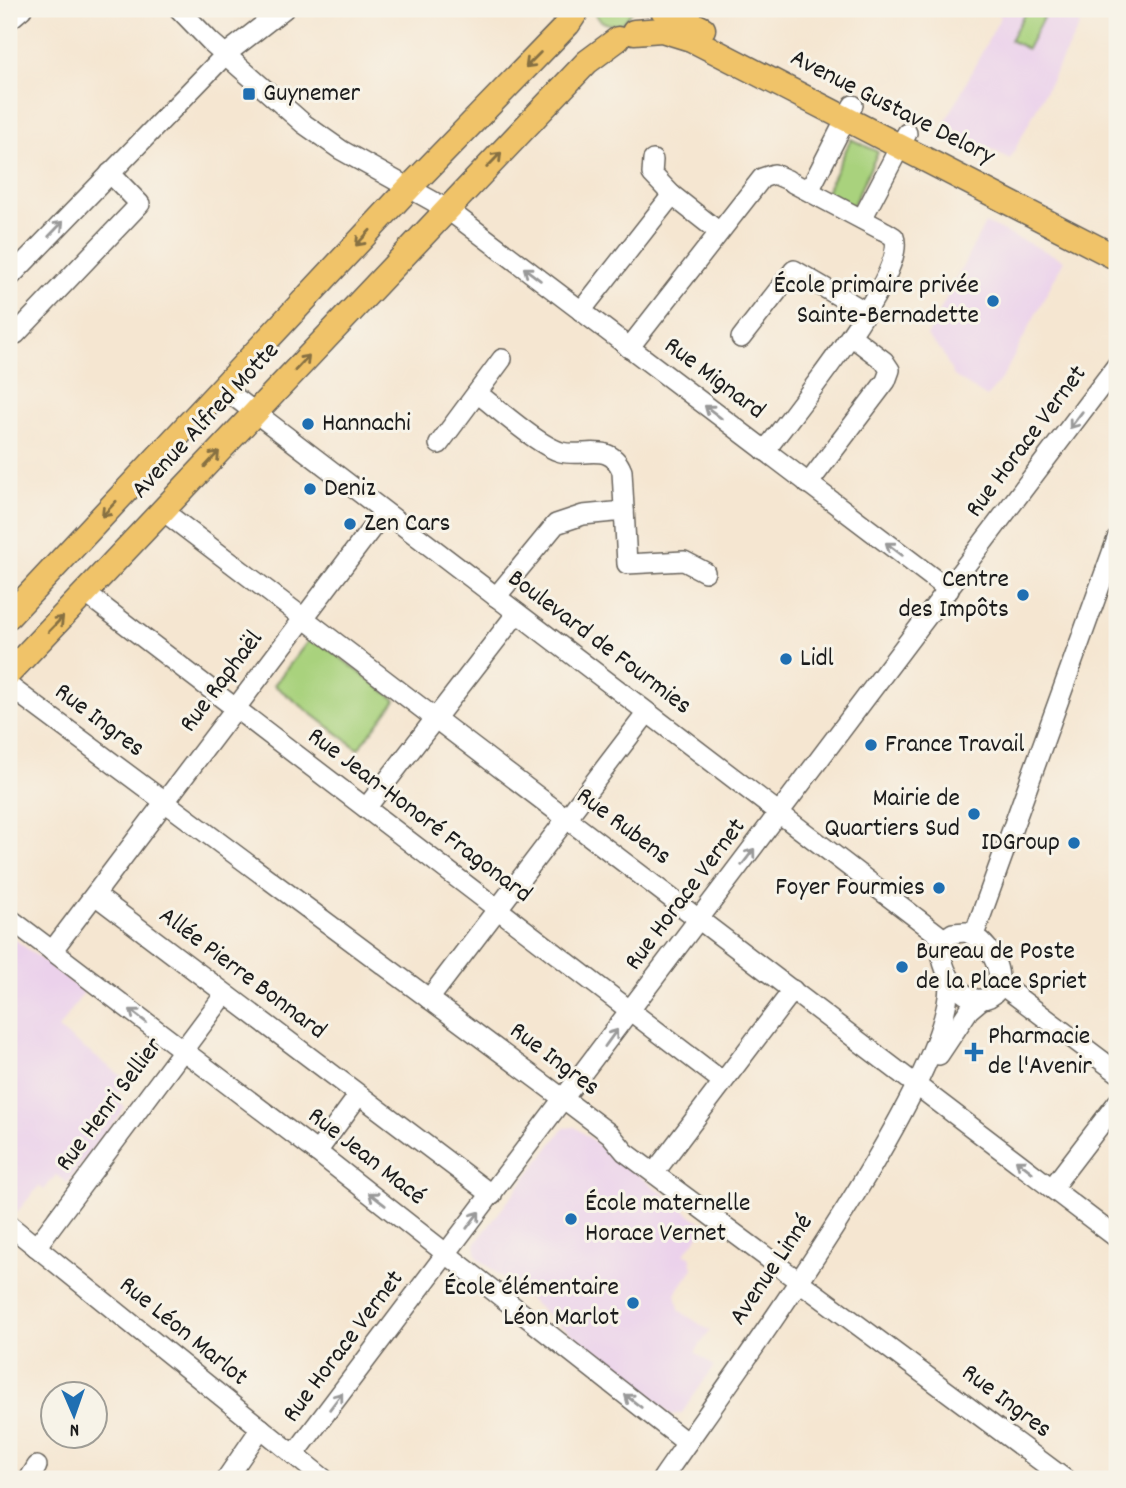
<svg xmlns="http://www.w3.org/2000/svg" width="1126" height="1488" font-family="Dekko,sans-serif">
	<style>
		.built { fill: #ebd1eb }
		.green { fill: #a9d27d; stroke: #62774c; stroke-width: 2 }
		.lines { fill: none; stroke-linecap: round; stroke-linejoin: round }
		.minor-casing { stroke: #68635b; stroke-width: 22 }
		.major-casing { stroke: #68635b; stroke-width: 27 }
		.minor { stroke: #fff; stroke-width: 19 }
		.major { stroke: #f0c369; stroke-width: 24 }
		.oneway { stroke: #867042 }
		.oneway2 { stroke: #999 }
		.poi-dot { fill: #1f6fb2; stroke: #f7f3e8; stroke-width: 2.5 }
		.labels { text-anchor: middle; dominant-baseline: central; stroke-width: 6; stroke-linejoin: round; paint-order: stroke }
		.poi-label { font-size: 26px; fill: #1c1c1c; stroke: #f7f3e8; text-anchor: start }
		.street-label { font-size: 26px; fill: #1c1c1c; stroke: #f7f3e8 }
	</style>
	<rect width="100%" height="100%" fill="#f7f3e8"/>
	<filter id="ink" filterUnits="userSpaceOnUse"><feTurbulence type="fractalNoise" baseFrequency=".0143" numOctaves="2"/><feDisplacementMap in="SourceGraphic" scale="14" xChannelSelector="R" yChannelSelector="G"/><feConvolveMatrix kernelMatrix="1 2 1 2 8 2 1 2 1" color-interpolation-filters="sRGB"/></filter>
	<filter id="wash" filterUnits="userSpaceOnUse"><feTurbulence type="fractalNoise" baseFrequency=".00686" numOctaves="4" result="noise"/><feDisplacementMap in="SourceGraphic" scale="28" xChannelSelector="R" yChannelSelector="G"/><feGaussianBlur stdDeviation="1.57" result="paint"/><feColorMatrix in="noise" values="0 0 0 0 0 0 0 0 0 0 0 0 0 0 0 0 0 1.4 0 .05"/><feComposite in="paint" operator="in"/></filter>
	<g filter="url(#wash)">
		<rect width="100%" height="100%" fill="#f5e6d1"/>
		<g class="built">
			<polygon points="988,9 1053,9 1078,19 1080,25 1010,159 944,125 1001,16"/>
			<polygon points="985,223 1064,260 1004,375 987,397 954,376 942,352 927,336"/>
			<polygon points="9,935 84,992 58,1029 127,1080 113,1098 125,1107 67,1183 56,1175 44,1190 39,1186 17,1212 9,1205"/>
			<polygon points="575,1127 706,1226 684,1254 690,1256 693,1268 675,1294 680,1311 710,1331 695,1352 714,1366 682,1413 671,1415 477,1257 475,1244 564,1128"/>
		</g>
		<g class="green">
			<path d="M593 9H633L624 22C610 28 598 23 593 9Z"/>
			<polygon points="1027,9 1044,16 1027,49 1010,40"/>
			<polygon points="851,139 878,152 852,207 825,194"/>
			<polygon points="312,636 396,700 358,749 274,685"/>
		</g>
	</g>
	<g filter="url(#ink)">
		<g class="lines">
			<defs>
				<g id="minor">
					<polyline points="179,9 211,42 304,124 341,150 447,209 949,590"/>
					<polyline points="9,20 22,9"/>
					<polyline points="793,183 882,230"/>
					<polyline points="809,191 853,105"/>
					<polyline points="672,195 719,232"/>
					<polyline points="862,219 907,133"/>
					<polyline points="9,278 226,54 284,9"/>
					<polyline points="581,311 672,195 652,174 653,160"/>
					<polyline points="9,327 16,334 140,204 110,173"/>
					<polyline points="741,338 794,270 866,312"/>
					<polyline points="629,348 762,178 774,174 788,180"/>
					<polyline points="223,388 944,939"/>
					<path d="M477 393C497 408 539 446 561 452 584 458 610 441 622 471L627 564 684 561 705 572"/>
					<polyline points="439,444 502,359"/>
					<path d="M765 451C789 418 909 273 894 237L886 232"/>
					<polyline points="808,484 886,381 890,370 884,361 851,336"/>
					<polyline points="163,511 1117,1238"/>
					<polyline points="85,593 722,1081"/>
					<polyline points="496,597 556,524 583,515 624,511"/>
					<polyline points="9,686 565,1100 610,1134 625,1152 1065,1479"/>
					<polyline points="366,808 517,613"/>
					<polyline points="95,895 492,1195"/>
					<polyline points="9,918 317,1152 687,1443"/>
					<path d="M966 932C988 941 1003 966 998 990 972 1021 931 967 944 939L953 933Z"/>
					<polyline points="974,935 1117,539"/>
					<polyline points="52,951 384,512"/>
					<polyline points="999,983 1117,1072"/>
					<polyline points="429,999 647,713"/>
					<polyline points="939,1055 969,1010 982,999"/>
					<polyline points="317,1152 358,1096"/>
					<polyline points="654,1173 793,990"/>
					<polyline points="1052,1188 1117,1103"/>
					<polyline points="9,1225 324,1479"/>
					<polyline points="36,1247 225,994"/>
					<polyline points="294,1455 1117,365"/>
					<polyline points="29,1479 37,1466"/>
					<polyline points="226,1479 261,1428"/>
					<path d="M662 1479C721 1392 965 1066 948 975"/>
				</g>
				<g id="major">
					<polyline points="662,9 703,29"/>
					<polyline points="634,32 662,30 691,39 1117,258"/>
					<polyline points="9,616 409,188 568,24 578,9"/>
					<polyline points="9,673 587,62 618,39"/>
				</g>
			</defs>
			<use href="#minor" class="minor-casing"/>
			<use href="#major" class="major-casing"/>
			<use href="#minor" class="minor"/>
			<use href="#major" class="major"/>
		</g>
		<defs><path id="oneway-shaft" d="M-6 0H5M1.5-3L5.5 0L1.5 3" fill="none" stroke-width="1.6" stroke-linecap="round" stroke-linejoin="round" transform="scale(1.75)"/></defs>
		<g class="oneway">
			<use href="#oneway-shaft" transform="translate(533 60) rotate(135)"/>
			<use href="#oneway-shaft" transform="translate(494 160) rotate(-46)"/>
			<use href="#oneway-shaft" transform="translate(363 238) rotate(133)"/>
			<use href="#oneway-shaft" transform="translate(302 363) rotate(-47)"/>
			<use href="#oneway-shaft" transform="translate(212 459) rotate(-47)"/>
			<use href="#oneway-shaft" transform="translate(109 509) rotate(133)"/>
			<use href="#oneway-shaft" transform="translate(56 624) rotate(-46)"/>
		</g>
		<g class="oneway2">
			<use href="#oneway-shaft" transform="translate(56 229) rotate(-46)"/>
			<use href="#oneway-shaft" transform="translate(532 274) rotate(-143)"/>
			<use href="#oneway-shaft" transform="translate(713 412) rotate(-143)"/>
			<use href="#oneway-shaft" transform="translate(1076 420) rotate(127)"/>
			<use href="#oneway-shaft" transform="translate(894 549) rotate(-143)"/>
			<use href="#oneway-shaft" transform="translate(748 857) rotate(-53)"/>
			<use href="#oneway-shaft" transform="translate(138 1016) rotate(-142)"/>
			<use href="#oneway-shaft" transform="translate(611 1038) rotate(-54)"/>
			<use href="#oneway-shaft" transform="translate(1024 1166) rotate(-142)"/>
			<use href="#oneway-shaft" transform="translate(377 1199) rotate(-142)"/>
			<use href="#oneway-shaft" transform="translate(473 1220) rotate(-53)"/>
			<use href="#oneway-shaft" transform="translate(336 1401) rotate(-53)"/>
			<use href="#oneway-shaft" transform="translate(633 1401) rotate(-142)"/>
		</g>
	</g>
	<g class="poi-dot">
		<rect x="242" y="87" width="14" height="14" rx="3.5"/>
		<circle cx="993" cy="301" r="7"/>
		<circle cx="308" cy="424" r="7"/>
		<circle cx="310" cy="489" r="7"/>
		<circle cx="350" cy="524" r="7"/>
		<circle cx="1023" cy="595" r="7"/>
		<circle cx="786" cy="659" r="7"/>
		<circle cx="871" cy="745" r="7"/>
		<circle cx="974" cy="814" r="7"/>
		<circle cx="1074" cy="843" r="7"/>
		<circle cx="939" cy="888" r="7"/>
		<circle cx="902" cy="967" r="7"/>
		<path d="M970.5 1041.5h7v7h7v7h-7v7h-7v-7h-7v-7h7z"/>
		<circle cx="571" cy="1219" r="7"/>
		<circle cx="633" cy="1303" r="7"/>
	</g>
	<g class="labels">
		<g class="poi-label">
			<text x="263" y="94">Guynemer</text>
			<text x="979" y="286" text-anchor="end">École primaire privée<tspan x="979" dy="30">Sainte-Bernadette</tspan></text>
			<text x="322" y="424">Hannachi</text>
			<text x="324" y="489">Deniz</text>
			<text x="364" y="524">Zen Cars</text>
			<text x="1009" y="580" text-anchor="end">Centre<tspan x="1009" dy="30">des Impôts</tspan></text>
			<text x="800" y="659">Lidl</text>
			<text x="885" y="745">France Travail</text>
			<text x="960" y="799" text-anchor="end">Mairie de<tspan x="960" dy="30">Quartiers Sud</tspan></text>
			<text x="1060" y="843" text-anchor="end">IDGroup</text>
			<text x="925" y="888" text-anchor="end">Foyer Fourmies</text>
			<text x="916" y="952">Bureau de Poste<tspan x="916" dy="30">de la Place Spriet</tspan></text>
			<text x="988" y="1037">Pharmacie<tspan x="988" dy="30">de l'Avenir</tspan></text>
			<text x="585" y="1204">École maternelle<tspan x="585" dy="30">Horace Vernet</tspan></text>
			<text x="619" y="1288" text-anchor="end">École élémentaire<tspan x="619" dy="30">Léon Marlot</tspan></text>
		</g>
		<g class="street-label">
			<text transform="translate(892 108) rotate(27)">Avenue Gustave Delory</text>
			<text transform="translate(714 379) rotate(37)">Rue Mignard</text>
			<text transform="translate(206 421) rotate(-47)">Avenue Alfred Motte</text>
			<text transform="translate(1027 442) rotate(-53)">Rue Horace Vernet</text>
			<text transform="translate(599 643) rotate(37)">Boulevard de Fourmies</text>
			<text transform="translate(222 682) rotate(-53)">Rue Raphaël</text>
			<text transform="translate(99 721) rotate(37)">Rue Ingres</text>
			<text transform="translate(419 816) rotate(37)">Rue Jean-Honoré Fragonard</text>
			<text transform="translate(623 827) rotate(37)">Rue Rubens</text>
			<text transform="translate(686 895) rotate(-53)">Rue Horace Vernet</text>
			<text transform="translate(242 974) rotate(37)">Allée Pierre Bonnard</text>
			<text transform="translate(554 1060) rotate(37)">Rue Ingres</text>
			<text transform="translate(110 1105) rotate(-53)">Rue Henri Sellier</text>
			<text transform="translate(366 1157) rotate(38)">Rue Jean Macé</text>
			<text transform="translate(772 1270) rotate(-56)">Avenue Linné</text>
			<text transform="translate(183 1332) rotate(39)">Rue Léon Marlot</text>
			<text transform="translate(344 1347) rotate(-53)">Rue Horace Vernet</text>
			<text transform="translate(1006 1402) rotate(37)">Rue Ingres</text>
		</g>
	</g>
	<rect width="1126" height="1488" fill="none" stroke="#f7f3e8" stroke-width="35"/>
	<g transform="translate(74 1415) rotate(178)"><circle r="33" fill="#f7f3e8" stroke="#9f9d96" stroke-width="2"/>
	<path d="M0-5L12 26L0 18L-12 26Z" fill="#1f6fb2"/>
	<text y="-10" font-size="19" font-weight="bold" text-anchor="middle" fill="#1c1c1c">N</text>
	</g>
</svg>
